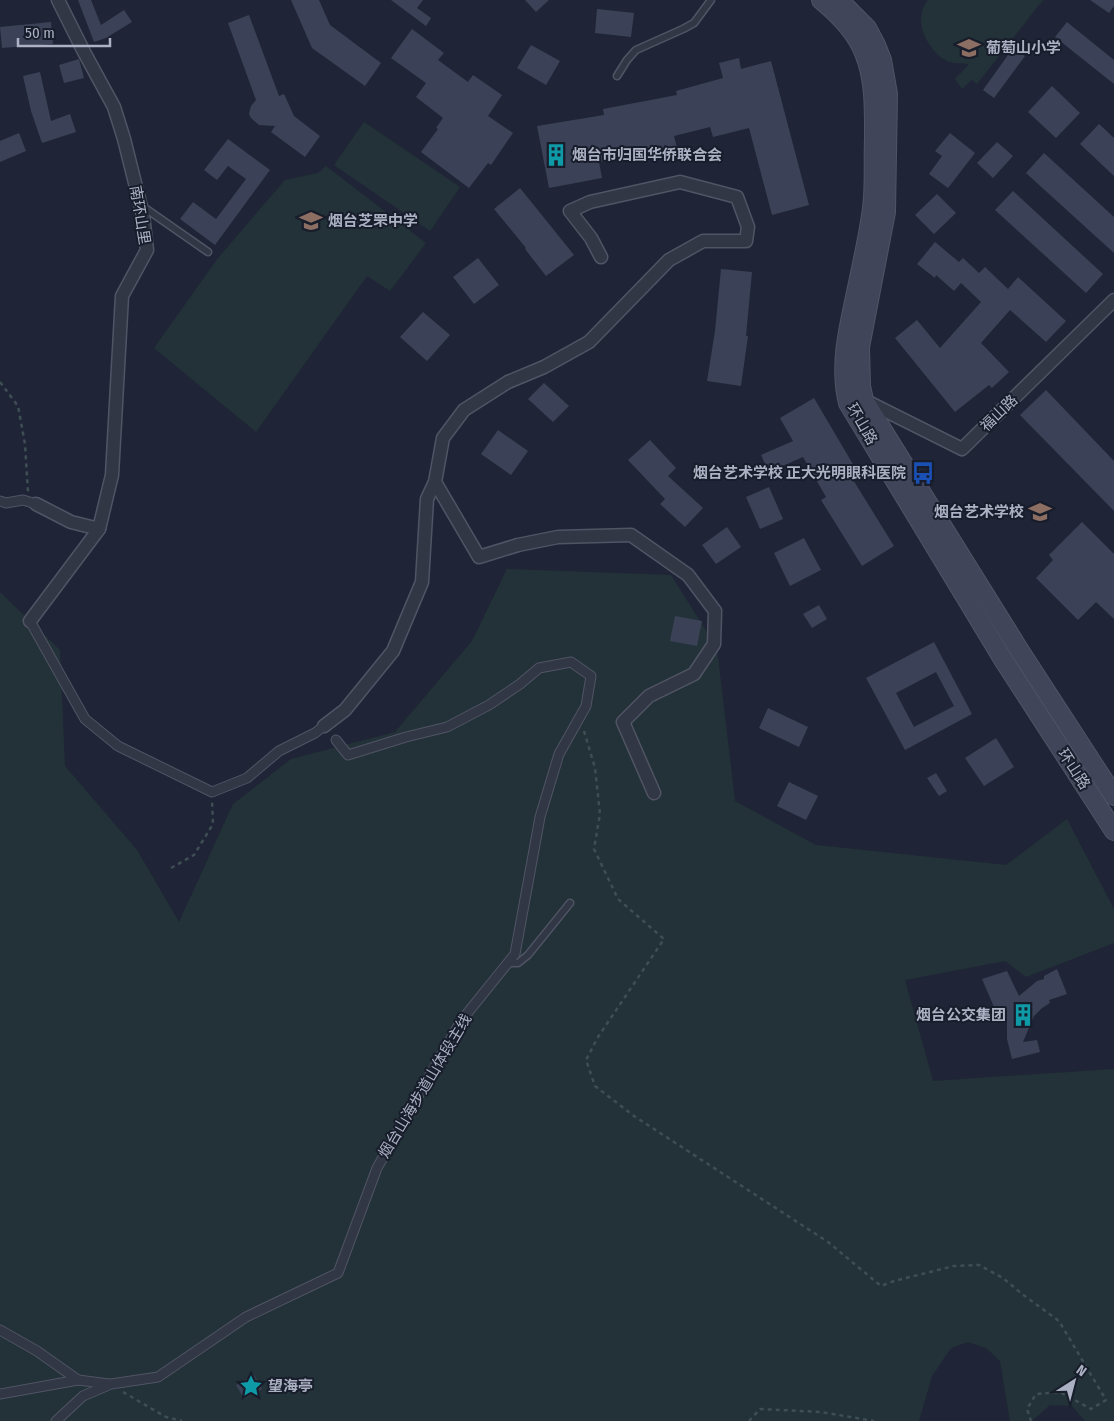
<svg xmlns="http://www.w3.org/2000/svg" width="1114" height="1421" font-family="'Fira Sans Condensed','Noto Sans SC',sans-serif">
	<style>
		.green { fill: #223238 }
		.building { fill: #3b4257; fill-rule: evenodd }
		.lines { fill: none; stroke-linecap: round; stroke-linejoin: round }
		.service-casing { stroke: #505465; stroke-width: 9 }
		.pedestrian-casing { stroke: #505465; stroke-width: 11 }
		.minor-casing { stroke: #505465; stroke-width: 15 }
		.secondary-casing { stroke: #505465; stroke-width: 20 }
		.path { stroke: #3e4e54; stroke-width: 2.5; stroke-dasharray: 4 4; stroke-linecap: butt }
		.service { stroke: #323746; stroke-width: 6 }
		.pedestrian { stroke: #323746; stroke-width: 9 }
		.minor { stroke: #323746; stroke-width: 12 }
		.secondary { stroke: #404559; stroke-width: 18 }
		.labels { text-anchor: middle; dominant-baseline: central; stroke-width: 4; stroke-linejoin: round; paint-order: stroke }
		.poi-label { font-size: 15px; font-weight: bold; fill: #acb1c4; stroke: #181d2b; text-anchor: start }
		.street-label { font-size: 15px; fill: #acb1c4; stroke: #181d2b }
	</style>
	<rect width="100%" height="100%" fill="#1f2536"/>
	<g class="green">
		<path d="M928 0H1043L977 84 972 80 962 89 955 79 969 64C963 63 956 64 950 62 933 56 921 35 921 18 921 11 924 6 928 0Z"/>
		<polygon points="364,122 460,187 430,231 334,165"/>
		<polygon points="326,166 426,243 390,291 367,276 256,432 154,348 218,258 285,180 318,173"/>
		<polygon points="507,569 671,575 717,648 735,801 816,845 1006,865 1067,819 1114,909 1114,943 1026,977 1005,961 905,980 933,1081 1114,1069 1114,1421 1085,1421 1072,1406 1050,1405 1032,1421 1010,1421 1000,1361 986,1348 968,1342 951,1348 932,1376 919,1421 0,1421 0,592 60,650 65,766 137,850 179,922 233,804 291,759 395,732 472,641"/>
	</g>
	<g class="building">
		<polygon points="78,0 91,0 101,25 124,10 132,22 106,38 94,42"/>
		<polygon points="291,0 319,0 330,25 381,63 365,86 312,48"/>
		<polygon points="391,0 423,0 417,8 431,18 426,26"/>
		<polygon points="525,0 549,0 536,12"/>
		<polygon points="1090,0 1114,0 1114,6 1109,13"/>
		<polygon points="597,9 634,13 631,37 595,33"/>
		<polygon points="249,15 279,96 284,94 294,116 320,136 305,157 271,132 275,126 259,125 251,118 249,114 251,106 256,100 228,23"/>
		<polygon points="51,22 53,44 2,48 0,27"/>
		<polygon points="1067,22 1114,60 1114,84 1055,37"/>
		<polygon points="412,29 444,53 438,60 468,82 473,75 502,95 488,116 513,133 491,165 488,163 469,188 421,152 438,129 436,128 443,118 416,97 426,83 391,58"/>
		<polygon points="531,45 560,61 546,85 517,68"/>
		<polygon points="1013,48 1025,56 994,98 983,90"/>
		<polygon points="739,58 741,69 771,61 809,205 772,215 749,128 713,137 710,127 674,136 677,148 599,162 602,178 549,188 537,126 604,115 603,109 677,95 676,91 723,78 719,63"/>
		<polygon points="79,59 84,78 64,83 59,65"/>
		<polygon points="40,72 51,121 70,114 76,132 42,143 31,111 23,76"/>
		<polygon points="1052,86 1080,113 1056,138 1028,112"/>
		<polygon points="1099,124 1114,138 1114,176 1080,144"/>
		<polygon points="19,133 26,151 0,162 0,141"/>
		<polygon points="950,133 975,153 948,188 929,174 942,156 935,151"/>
		<polygon points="228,139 270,170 215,245 180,219 193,202 216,219 246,179 228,166 217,180 204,170"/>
		<polygon points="997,142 1013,156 993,178 977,163"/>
		<polygon points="1044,153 1114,217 1114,253 1026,173"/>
		<polygon points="520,188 574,255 546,276 525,249 526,248 494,209"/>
		<polygon points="1013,191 1103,274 1086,293 995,210"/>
		<polygon points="937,194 956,213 934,234 915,215"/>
		<polygon points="935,242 959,262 963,258 979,273 985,267 1008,289 1018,277 1066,321 1046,342 1010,310 981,343 1009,372 992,388 989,385 955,412 895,338 917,320 940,348 981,302 961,283 954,291 936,275 935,278 917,264"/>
		<polygon points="478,258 499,285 474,304 453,277"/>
		<polygon points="721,269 752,272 746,336 748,336 741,386 707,381 715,331"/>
		<polygon points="423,312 450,335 427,361 400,337"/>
		<polygon points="544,383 569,406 553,422 528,399"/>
		<polygon points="1046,390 1114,461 1114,511 1020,415"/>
		<polygon points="814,398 854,466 847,470 894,546 862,566 821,500 826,497 803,457 769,472 761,455 793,441 780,418"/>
		<polygon points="498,430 528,451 511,475 481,454"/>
		<polygon points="650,440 676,468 668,476 703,508 685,527 660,504 665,499 628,460"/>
		<polygon points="769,487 783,519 760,529 746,497"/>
		<polygon points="1082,522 1114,554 1114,619 1096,602 1078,620 1036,578 1053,560 1049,555"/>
		<polygon points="727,527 741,547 716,564 702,545"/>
		<polygon points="804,538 821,570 790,586 774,553"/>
		<polygon points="819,605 827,619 812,628 803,614"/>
		<polygon points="675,616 702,621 697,646 670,641"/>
		<path d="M934 642 972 714 905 750 866 678ZM936 672 954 706 914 727 896 693Z"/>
		<polygon points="768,708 808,727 799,747 759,728"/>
		<polygon points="996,738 1014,767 984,786 965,758"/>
		<polygon points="936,773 947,791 939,796 927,778"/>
		<polygon points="789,782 818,796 806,820 777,806"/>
		<polygon points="1057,969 1067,994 1049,1000 1050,1003 1042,1008 1034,1016 1023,1042 1037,1040 1040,1052 1012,1059 1007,1039 1007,1010 997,1014 982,979 1007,971 1019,996 1037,981 1044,979 1044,976"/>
		<polygon points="254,1375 262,1389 244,1399 236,1385"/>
	</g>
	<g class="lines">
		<defs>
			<g id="service">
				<polyline points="617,76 627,60 636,50 683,29 694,23 711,0"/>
				<polyline points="142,206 208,252"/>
				<polyline points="508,963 518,963 528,955 570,903"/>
			</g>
			<g id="pedestrian">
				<polyline points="0,501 6,503 23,500 36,504"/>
				<polyline points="30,621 85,719 118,746 212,792 247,778 279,751 315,733 324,726"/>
				<polyline points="0,1330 37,1351 78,1380"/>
				<polyline points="0,1394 78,1380 109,1384"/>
				<polyline points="56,1421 83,1396 111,1384 158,1377 246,1317 338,1273 377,1168 461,1021 515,954 540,817 559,754 586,706 591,676 571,662 539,668 520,684 489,705 447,727 406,737 348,755 336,740"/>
			</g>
			<g id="minor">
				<polyline points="864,400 962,449 1114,300"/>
				<polyline points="435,482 479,557 518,545 558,537 631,535 688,575 715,611 714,644 694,674 649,696 623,722 654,793"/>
				<polyline points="36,504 71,522 99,529"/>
				<polyline points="30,621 99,529 112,475 122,296 147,250 143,215 124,139 114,107 84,52 58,0"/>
				<polyline points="324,726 345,710 393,651 422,582 427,499 435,482 443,438 464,410 508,382 544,367 589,342 669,260 703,241 746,241 748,227 737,197 680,182 590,202 570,211 591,238 601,257"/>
			</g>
			<g id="secondary">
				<path d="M821 0C838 14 856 32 864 53 875 79 874 111 874 139 873 162 875 185 872 208 869 233 863 258 858 283 850 322 838 363 848 403L1004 661 1114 831"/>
				<polyline points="839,0 867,28 876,45 882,60 888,94 886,212 860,347 861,386 864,400 1020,651 1114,796"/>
			</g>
		</defs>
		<use href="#service" class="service-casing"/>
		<use href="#pedestrian" class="pedestrian-casing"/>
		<use href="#minor" class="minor-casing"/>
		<use href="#secondary" class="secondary-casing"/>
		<g class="path">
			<polyline points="0,382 18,406 25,444 28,492"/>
			<polyline points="584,731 595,768 600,814 594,849 618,899 664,939 598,1037 586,1060 595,1086 634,1116 828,1242 881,1286 894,1281 954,1266 979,1265 1003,1278 1022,1294 1059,1321 1106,1400 1091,1409 1060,1392 1036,1394 1027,1409 1031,1421"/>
			<polyline points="171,868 194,855 213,824 212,801"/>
			<polyline points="123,1392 166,1417 182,1421"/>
			<polyline points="749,1421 760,1409 821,1412 874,1421"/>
		</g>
		<use href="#service" class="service"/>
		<use href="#pedestrian" class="pedestrian"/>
		<use href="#minor" class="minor"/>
		<use href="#secondary" class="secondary"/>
	</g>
	<defs>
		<symbol id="school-bare" viewBox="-9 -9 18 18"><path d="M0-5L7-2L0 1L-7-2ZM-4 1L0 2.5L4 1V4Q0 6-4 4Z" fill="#8d6e63" stroke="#181d2b" stroke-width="2.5" paint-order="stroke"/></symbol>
		<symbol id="building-bare" viewBox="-9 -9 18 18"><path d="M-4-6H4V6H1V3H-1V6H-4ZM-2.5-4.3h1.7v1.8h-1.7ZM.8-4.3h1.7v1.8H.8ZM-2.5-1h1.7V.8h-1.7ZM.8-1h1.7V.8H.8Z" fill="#0f9aa8" stroke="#181d2b" stroke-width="2.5" paint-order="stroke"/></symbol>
		<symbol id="bus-bare" viewBox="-9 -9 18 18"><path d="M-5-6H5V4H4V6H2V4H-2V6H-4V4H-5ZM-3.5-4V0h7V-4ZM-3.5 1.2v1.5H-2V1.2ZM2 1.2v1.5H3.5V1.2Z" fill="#1a4fb4" stroke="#181d2b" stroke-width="2.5" paint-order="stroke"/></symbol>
		<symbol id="sight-bare" viewBox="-9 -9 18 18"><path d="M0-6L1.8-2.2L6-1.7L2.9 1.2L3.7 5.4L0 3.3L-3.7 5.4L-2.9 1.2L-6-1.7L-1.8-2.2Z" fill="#0f9aa8" stroke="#181d2b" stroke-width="2.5" paint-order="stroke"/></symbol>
	</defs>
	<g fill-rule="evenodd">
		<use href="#school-bare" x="953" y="32" width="32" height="32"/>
		<use href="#building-bare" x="540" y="139" width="32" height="32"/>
		<use href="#school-bare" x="295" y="205" width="32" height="32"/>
		<use href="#bus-bare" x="907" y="457" width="32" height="32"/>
		<use href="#school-bare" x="1024" y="496" width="32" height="32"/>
		<use href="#building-bare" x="1007" y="999" width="32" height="32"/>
		<use href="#sight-bare" x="235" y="1370" width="32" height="32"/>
	</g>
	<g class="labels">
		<g class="poi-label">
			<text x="986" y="48">葡萄山小学</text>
			<text x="572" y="155">烟台市归国华侨联合会</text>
			<text x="328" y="221">烟台芝罘中学</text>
			<text x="906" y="473" text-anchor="end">烟台艺术学校 正大光明眼科医院</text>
			<text x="1024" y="512" text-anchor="end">烟台艺术学校</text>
			<text x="1006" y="1015" text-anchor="end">烟台公交集团</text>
			<text x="268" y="1386">望海亭</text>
		</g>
		<g class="street-label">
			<text transform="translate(140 215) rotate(81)">南环山里</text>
			<text transform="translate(999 413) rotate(-44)">福山路</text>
			<text transform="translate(862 424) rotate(60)">环山路</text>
			<text transform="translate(1074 769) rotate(57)">环山路</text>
			<text transform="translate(425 1086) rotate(-59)">烟台山海步道山体段主线</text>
		</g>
	</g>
	<g transform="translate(1074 1381) rotate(36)" stroke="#181d2b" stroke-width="4" paint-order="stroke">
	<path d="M0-4L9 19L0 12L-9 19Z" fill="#acb1c4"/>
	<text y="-8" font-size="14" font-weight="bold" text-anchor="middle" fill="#acb1c4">N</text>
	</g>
	<path d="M18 38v8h92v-8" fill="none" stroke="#acb1c4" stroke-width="2.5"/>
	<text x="25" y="38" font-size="15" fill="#acb1c4" stroke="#181d2b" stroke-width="4" paint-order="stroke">50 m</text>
</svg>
